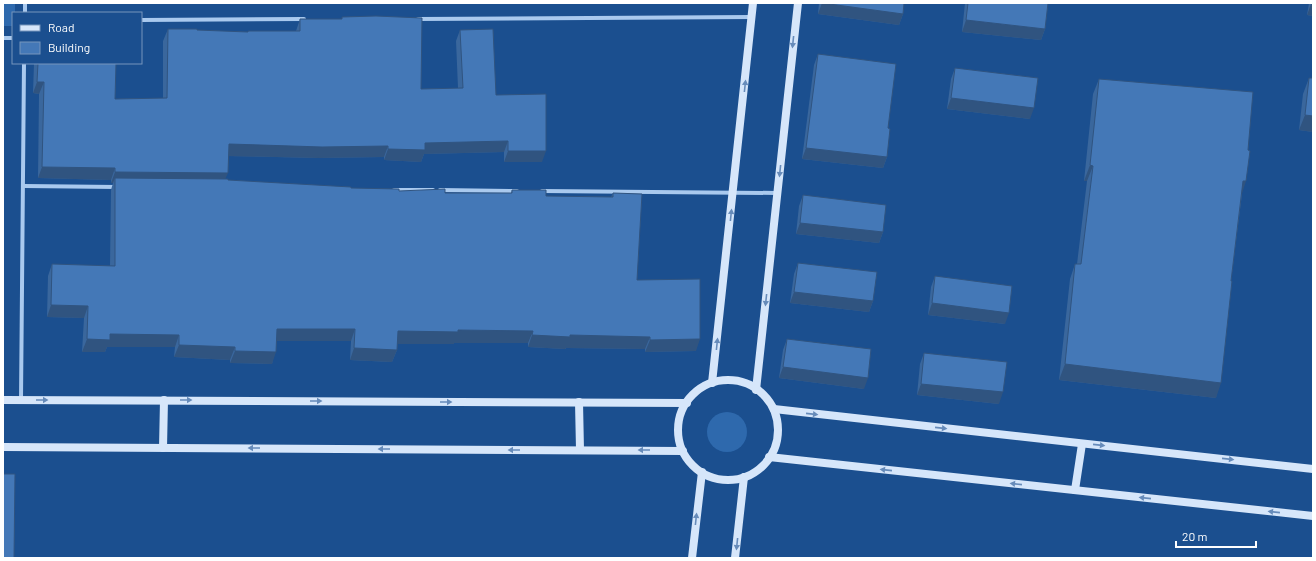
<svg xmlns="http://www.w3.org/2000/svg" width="1316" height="561" font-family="Barlow,sans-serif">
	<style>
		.green { fill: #2e69ad }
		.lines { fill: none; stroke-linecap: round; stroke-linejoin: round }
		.street { stroke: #a9c9ee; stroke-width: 4 }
		.secondary { stroke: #d6e6fa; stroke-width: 8 }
		.wall { fill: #3a679d }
		.shaded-wall { fill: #305480 }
		.building { fill: #4478b7; stroke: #305480 }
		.oneway { fill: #668bba }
	</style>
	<rect width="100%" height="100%" fill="#1b4f8f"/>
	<g class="green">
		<polygon points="3,3 15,3 15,13 13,13 13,26 3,26"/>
		<circle cx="727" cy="432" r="20"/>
	</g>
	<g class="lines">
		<g class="street">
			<polyline points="25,13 25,3"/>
			<polyline points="418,19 752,17"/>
			<polyline points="141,20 304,19"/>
			<polyline points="3,38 13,38"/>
			<polyline points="24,186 117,187"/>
			<polyline points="394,190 433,190"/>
			<polyline points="440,190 517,191"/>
			<polyline points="542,191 777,193"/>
			<polyline points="21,400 24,63"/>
		</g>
		<g class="secondary">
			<circle cx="728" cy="430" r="50"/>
			<polyline points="712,383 753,3"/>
			<polyline points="756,390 798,3"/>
			<polyline points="3,400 687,403"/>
			<polyline points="579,402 580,450"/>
			<polyline points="774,409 1313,469"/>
			<polyline points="3,447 683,451"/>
			<polyline points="163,448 164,400"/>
			<polyline points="769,457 1313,516"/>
			<polyline points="1075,490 1082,444"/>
			<polyline points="692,558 702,472"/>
			<polyline points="735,558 744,477"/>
		</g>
	</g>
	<g class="wall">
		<polygon points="819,3 904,3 903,14 899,25 818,14"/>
		<polygon points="965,3 1048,3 1045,29 1041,40 962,32"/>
		<polygon points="1309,3 1313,3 1313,16 1307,15"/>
		<polygon points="342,17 421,89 458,88 456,41 460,30 496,95 542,162 504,162 504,152 424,154 421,162 384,160 384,157 318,158 228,156 225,179 228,180 399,191 445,193 511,193 512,190 546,196 611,197 613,193 637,280 696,351 645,352 645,349 566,348 565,349 528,347 528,343 454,343 454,344 397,344 397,350 392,362 350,360 351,341 277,341 272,364 230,363 230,360 174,357 175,347 107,347 105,352 82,352 84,318 47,317 48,276 52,264 110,266 111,190 113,183 111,183 111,180 38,178 39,94 33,93 34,63 116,63 115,99 163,98 163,41 168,29 248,32 296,31 300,19 342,19"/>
		<polygon points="818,54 888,128 887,157 883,168 802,159 814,65"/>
		<polygon points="955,68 1030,119 947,109 951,79"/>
		<polygon points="1309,78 1313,132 1299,130 1303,94"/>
		<polygon points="1099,79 1242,194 1216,398 1059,380 1070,279 1075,264 1077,264 1087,181 1084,181 1093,94"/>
		<polygon points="803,195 883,232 879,243 796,234 799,206"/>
		<polygon points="798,263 873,301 869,312 790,303 794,274"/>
		<polygon points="935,276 1005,324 928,315 931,287"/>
		<polygon points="787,339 864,389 779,378 783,350"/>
		<polygon points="924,353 999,404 917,395 920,364"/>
	</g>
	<g class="shaded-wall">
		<polygon points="822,3 903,14 899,25 818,14"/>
		<polygon points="1311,4 1313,4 1313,16 1307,15"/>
		<polygon points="966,20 1045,29 1041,40 962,32"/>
		<polygon points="37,82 44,82 39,94 33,93"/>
		<polygon points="951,98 1034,108 1030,119 947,109"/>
		<polygon points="1305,115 1313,116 1313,132 1299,130"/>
		<polygon points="508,141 504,152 424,154 421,162 384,160 388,149 425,143"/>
		<polygon points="229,144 388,146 384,157 318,158 225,156"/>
		<polygon points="806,148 887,157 883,168 802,159"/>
		<polygon points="508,151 546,151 542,162 504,162"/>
		<polygon points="1090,165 1093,166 1087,181 1084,181"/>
		<polygon points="42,167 115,168 111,180 38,178"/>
		<polygon points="115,172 228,173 223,184 115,178 113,183 111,183"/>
		<polygon points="1243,181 1246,181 1241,197"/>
		<polygon points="800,223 883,232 879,243 796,234"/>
		<polygon points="794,292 873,301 869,312 790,303"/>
		<polygon points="932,303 1009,313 1005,324 928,315"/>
		<polygon points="51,305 88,306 84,318 47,317"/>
		<polygon points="277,329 355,329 351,341 272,341"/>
		<polygon points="458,330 533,331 528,343 454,343 454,344 393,344 398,331"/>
		<polygon points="110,334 179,335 175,347 107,347 105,352 82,352 87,339"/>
		<polygon points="532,335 570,335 650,337 645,349 566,348 565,349 528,347"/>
		<polygon points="700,339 696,351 645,352 650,340"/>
		<polygon points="179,345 235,347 230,360 174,357"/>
		<polygon points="354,348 397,350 392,362 350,360"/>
		<polygon points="235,351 276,352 272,364 230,363"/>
		<polygon points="1065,364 1221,383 1216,398 1059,380"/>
		<polygon points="783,367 868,378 864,389 779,378"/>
		<polygon points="921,384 1003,392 999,404 917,395"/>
	</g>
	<g class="building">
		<polygon points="822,3 904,3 903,14"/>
		<polygon points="968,3 1048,3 1045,29 966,20"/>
		<polygon points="376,16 422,18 421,89 463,88 460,30 493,29 496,95 546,94 546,151 508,151 508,141 425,143 425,150 388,149 388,146 322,147 229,144 228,173 115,172 115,168 42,167 44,82 37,82 38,63 116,63 115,99 167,98 168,29 197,29 197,30 248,32 248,31 300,31 300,19 342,19 342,17"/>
		<polygon points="818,54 896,64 888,128 890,129 887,157 806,148"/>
		<polygon points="955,68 1038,78 1034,108 951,98"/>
		<polygon points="1309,78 1313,78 1313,116 1305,115"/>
		<polygon points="1099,79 1253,92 1248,150 1250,151 1246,181 1243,181 1231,281 1232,281 1221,383 1065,364 1075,264 1081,264 1093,166 1090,165"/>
		<polygon points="115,178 228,179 228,180 351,187 351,188 399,189 399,191 445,189 445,193 512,193 512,190 546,190 546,196 613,197 613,193 642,194 637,280 700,279 700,339 650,340 650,337 570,335 570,337 532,335 533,331 458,330 458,332 398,331 397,350 354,348 355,329 277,329 276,352 235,351 235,347 179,345 179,335 110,334 110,340 87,339 88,306 51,305 52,264 115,266"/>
		<polygon points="803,195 886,205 883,232 800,223"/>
		<polygon points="798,263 877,272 873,301 794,292"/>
		<polygon points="935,276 1012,286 1009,313 932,303"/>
		<polygon points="787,339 871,349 868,378 783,367"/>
		<polygon points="924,353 1007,362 1003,392 921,384"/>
		<polygon points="3,474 15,474 14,558 3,558"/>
	</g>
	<defs><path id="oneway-solid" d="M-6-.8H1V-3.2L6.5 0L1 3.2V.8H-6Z"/></defs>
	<g class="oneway">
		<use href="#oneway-solid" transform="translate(793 42) rotate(96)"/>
		<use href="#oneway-solid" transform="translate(745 86) rotate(-84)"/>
		<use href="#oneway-solid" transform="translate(780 171) rotate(96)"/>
		<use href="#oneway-solid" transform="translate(731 215) rotate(-84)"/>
		<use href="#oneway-solid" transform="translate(766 300) rotate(96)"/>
		<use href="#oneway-solid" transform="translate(717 344) rotate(-84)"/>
		<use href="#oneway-solid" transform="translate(42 400)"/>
		<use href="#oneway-solid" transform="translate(186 400)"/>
		<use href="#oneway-solid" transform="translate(316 401)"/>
		<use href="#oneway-solid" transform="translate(446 402)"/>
		<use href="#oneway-solid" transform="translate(812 414) rotate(6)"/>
		<use href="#oneway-solid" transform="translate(941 428) rotate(6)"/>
		<use href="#oneway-solid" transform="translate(1099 445) rotate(6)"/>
		<use href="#oneway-solid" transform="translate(254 448) rotate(-180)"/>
		<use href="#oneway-solid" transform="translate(384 449) rotate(-180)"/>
		<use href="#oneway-solid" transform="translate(514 450) rotate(-180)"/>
		<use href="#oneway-solid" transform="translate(644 450) rotate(-180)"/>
		<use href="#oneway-solid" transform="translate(1228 459) rotate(6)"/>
		<use href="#oneway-solid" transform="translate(886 470) rotate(-174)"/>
		<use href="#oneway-solid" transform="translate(1016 484) rotate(-174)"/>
		<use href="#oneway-solid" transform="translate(1145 498) rotate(-174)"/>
		<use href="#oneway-solid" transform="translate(1274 512) rotate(-174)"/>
		<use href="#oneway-solid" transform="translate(696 519) rotate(-84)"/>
		<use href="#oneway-solid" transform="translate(737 544) rotate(96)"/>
	</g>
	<rect width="1316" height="561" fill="none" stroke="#ffffff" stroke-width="8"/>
	<rect x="12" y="12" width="130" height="52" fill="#1b4f8f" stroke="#7695bc"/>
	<rect x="20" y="25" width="20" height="6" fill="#d6e6fa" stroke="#7695bc"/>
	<text x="48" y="32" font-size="12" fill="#ffffff">Road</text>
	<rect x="20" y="42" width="20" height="12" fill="#4478b7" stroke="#7695bc"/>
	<text x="48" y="52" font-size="12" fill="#ffffff">Building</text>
	<path d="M1176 541v6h80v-6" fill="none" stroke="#ffffff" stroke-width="2"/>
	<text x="1182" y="541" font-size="12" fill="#ffffff" stroke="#1b4f8f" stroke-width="3" paint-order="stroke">20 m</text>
</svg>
